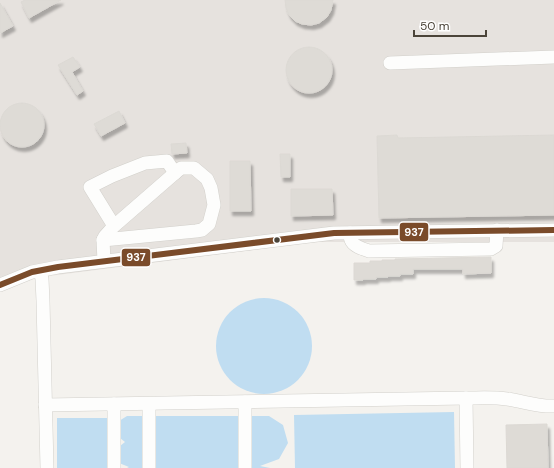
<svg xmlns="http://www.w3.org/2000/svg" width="554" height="468" font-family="'DM Sans',sans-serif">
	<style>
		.industrial { fill: #e6e2de }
		.water { fill: #c0ddf1 }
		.building { fill: #dedbd6; stroke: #dcd9d4; filter: url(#shadow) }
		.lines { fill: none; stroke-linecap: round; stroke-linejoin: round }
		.minor-casing { stroke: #d2d0cb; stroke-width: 14 }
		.minor { stroke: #fdfdfc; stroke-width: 13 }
		.bus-1-casing { stroke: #fff; stroke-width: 9 }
		.bus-1 { stroke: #7a4b2a; stroke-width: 6 }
		.bus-dot { fill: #4b4439; stroke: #fff; stroke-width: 1.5 }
		.line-badge { stroke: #fff; stroke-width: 1.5 }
		.badge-label { font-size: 11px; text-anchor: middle; font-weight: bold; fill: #fff }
	</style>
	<defs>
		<filter id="shadow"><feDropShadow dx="2.5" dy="4.5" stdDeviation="1" flood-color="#0004"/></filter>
	</defs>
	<rect width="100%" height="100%" fill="#f4f2ee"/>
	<polygon class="industrial" points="0,0 554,0 554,242 315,242 10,281 0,285"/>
	<g class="water">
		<circle cx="264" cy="346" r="48"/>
		<polygon points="454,412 455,468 295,468 294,415"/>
		<polygon points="127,416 269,416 283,425 288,443 279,459 260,466 270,468 127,468 129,467 119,463 120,446 125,442 120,438 119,421"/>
		<polygon points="57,418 109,418 110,468 57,468"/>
	</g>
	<g class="building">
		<polygon points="25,0 61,0 29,18 21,2"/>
		<polygon points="285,0 333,0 331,10 327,17 319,23 311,25 302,24 295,21 289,15 286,8"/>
		<polygon points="0,3 13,26 0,33"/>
		<circle cx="309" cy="70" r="23"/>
		<polygon points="73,57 80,67 72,72 83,91 77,95 58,65"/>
		<circle cx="22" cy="125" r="22"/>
		<polygon points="119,111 125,123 101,136 94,124"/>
		<polygon points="397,135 398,138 554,135 554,215 379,218 377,136"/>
		<polygon points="186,143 187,153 172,154 171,144"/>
		<polygon points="280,154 290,154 290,177 281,177"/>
		<polygon points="230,161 250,161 251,211 230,211"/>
		<polygon points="291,189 332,189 333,215 291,216"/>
		<polygon points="491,257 491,273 463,274 463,269 413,269 413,274 400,274 400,276 388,276 388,277 376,277 376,279 363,279 363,280 354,280 354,263 370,263 370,261 382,261 382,260 395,260 395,259"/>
		<polygon points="547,424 548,468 507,468 506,425"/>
	</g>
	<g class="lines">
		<defs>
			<g id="minor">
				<polyline points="390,63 554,57"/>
				<path d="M350 233C350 233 350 239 351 240 353 246 363 249 369 251L491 249 496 246 497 230"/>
				<polyline points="103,240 196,231 202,230 209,224 214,205 211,188 207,179 194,168 181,168 175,173"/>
				<polyline points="104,261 103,240 105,236 114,226 90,187 112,176 145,163 167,161 175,173 114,226"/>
				<polyline points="40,271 42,279 43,301 47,468"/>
				<polyline points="0,285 32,272 58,267 334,233 554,230"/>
				<polyline points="466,398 467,468"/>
				<polyline points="245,402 245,468"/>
				<polyline points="114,404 114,468"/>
				<polyline points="149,404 149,468"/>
				<path d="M45 405 466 398C479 398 494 397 507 399 523 401 538 407 554 406"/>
			</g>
		</defs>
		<use href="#minor" class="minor-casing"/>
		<use href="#minor" class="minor"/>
		<defs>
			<polyline id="bus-1" points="0,285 32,272 58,267 334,233 554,230"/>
		</defs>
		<use href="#bus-1" class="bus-1-casing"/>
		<use href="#bus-1" class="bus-1"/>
	</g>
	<circle class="bus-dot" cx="277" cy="240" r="3.5"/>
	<g class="line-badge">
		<rect x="399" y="222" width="30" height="20" rx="4" fill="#7a4b2a"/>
		<rect x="121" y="248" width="30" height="19" rx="4" fill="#7a4b2a"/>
	</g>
	<g class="badge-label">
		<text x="414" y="236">937</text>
		<text x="136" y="261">937</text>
	</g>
	<path d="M414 30v6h72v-6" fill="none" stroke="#4b4439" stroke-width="2"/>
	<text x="420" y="30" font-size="12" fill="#4b4439" stroke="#ffffff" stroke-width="3" paint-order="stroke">50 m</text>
</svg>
